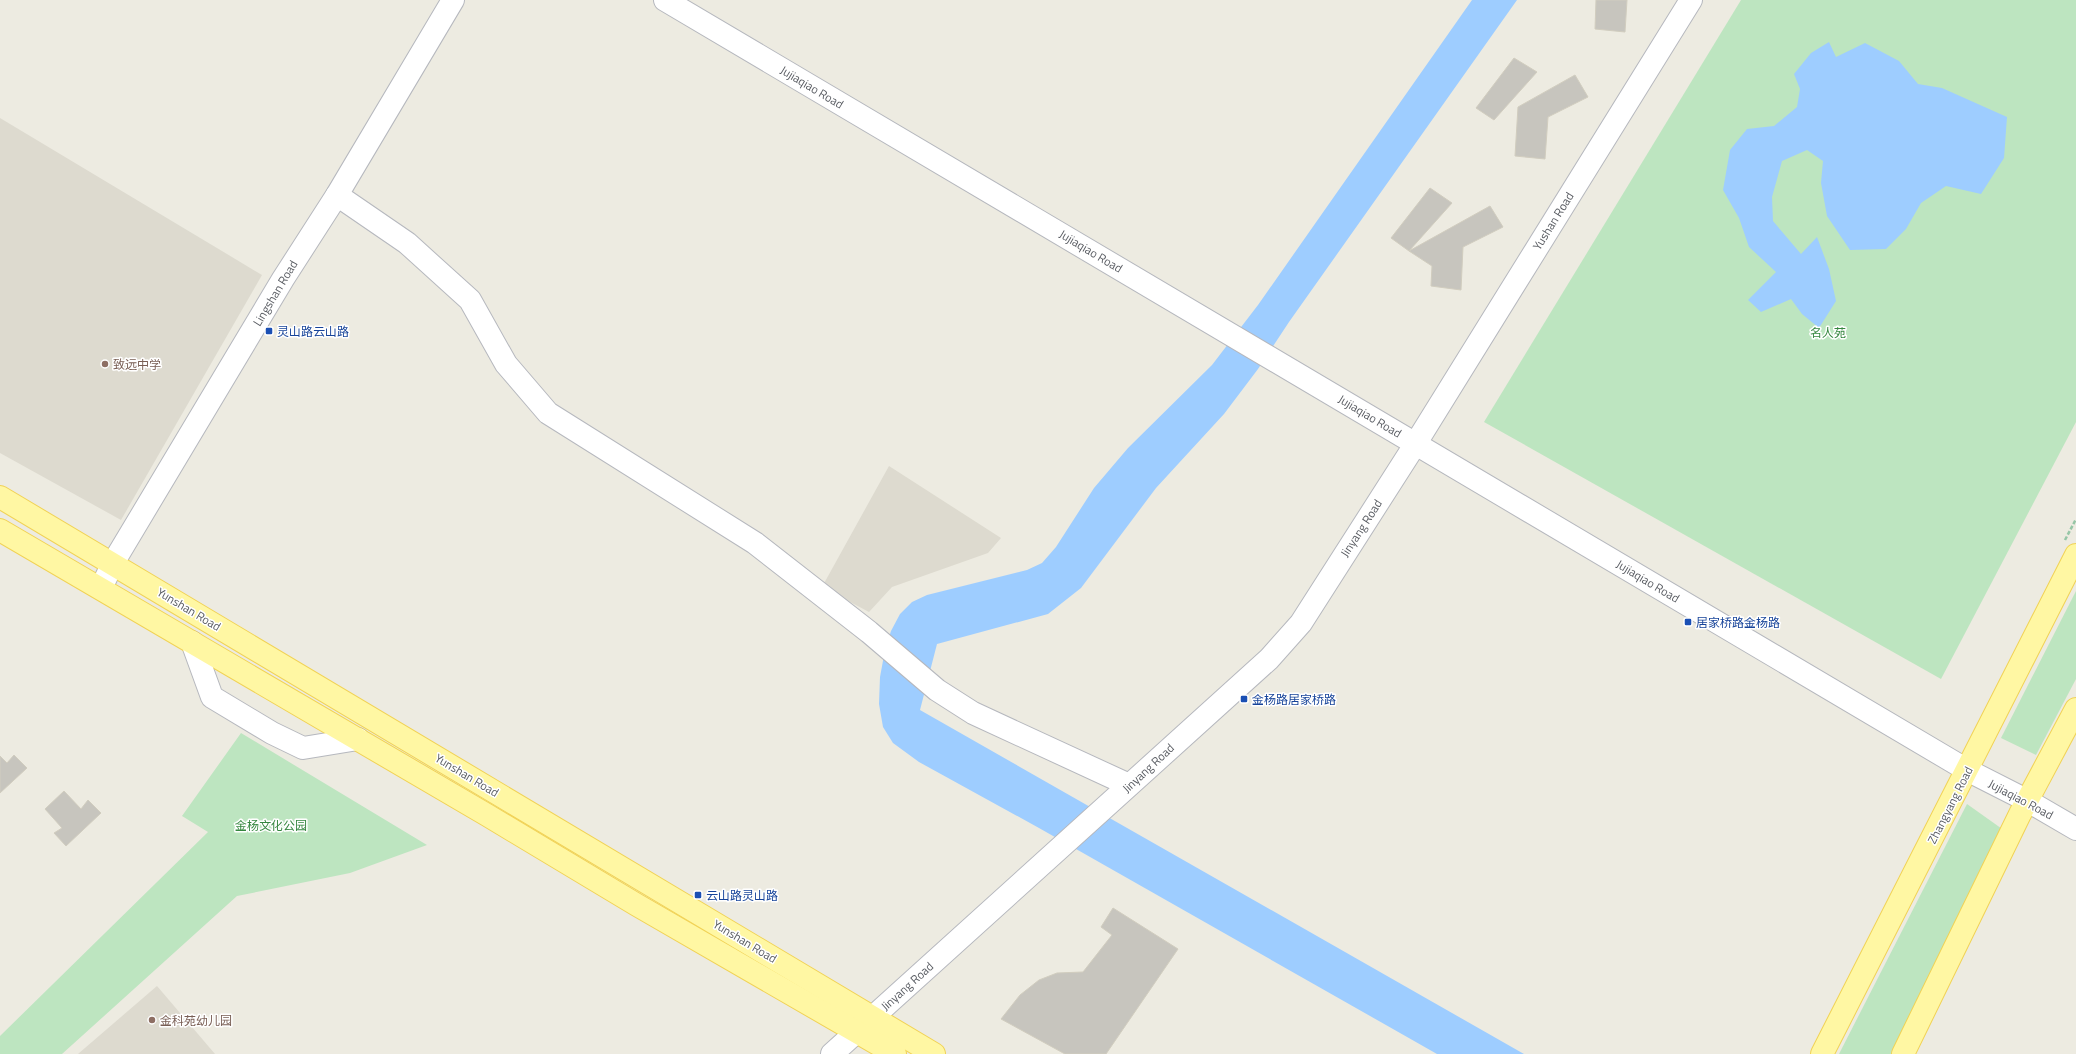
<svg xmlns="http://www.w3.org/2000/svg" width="2076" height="1054" font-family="'Titillium Web','Noto Sans SC',sans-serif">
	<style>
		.education { fill: #dddacf }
		.green { fill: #bde5c0 }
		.water { fill: #9ecdff }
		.building { fill: #c7c5be; stroke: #d1cdbf }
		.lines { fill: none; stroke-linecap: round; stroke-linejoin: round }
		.minor-casing { stroke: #b6b8be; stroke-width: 24 }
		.major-casing { stroke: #f1d255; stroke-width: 24 }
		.path { stroke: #96c6a7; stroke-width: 2.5; stroke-dasharray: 4 2; stroke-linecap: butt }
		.minor { stroke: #fff; stroke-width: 22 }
		.major { stroke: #fff7a3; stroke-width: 22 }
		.transit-dot { fill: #1a4fb4; stroke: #fff; stroke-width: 1.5 }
		.education-dot { fill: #8d6e63; stroke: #fff; stroke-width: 1.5 }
		.labels { text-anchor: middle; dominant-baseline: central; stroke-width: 3; stroke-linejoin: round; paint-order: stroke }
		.street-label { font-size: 12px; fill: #595c62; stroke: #fff }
		.transit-label { font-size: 12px; fill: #164399; stroke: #fff; text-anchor: start }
		.park-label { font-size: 12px; fill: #35863f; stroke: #fff }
		.education-label { font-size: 12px; fill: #785e54; stroke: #fff; text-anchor: start }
	</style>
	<rect width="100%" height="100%" fill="#edebe1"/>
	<g class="education">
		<polygon points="0,118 262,275 121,520 0,453"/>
		<polygon points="889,466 1001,538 988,553 892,587 869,612 822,587"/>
		<polygon points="157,986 215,1054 78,1054"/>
	</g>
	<g class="green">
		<polygon points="1741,0 2076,0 2076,422 1941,679 1484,422"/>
		<polygon points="2076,591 2076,679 2036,755 2001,738"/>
		<polygon points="241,733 427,845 350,873 237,896 62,1054 0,1054 0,1036 208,832 182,816"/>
		<polygon points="1967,804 2005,831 1894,1054 1839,1054"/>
	</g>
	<g class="water">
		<polygon points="1472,0 1517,0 1289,322 1258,369 1224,414 1156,488 1081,588 1048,614 937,644 920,710 1524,1054 1437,1054 1039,828 919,762 893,743 883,727 879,704 880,677 885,650 891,631 900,614 912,602 927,595 1027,570 1042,563 1056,547 1094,488 1128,448 1212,365 1258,305"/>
		<polygon points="1829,42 1836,57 1865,43 1899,61 1918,84 1942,88 2007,117 2004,158 1981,194 1946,186 1921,203 1906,229 1886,249 1850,250 1827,216 1821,183 1823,161 1807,150 1782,161 1772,197 1773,221 1801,254 1817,237 1829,269 1836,301 1819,328 1802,314 1791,299 1761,312 1748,300 1776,272 1749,247 1739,218 1723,190 1730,150 1747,129 1774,126 1797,107 1800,89 1794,74 1811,53"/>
	</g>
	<g class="building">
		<polygon points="1596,0 1627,0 1625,32 1595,29"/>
		<polygon points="1514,58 1537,72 1494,120 1476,108"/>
		<polygon points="1575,75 1588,97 1548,117 1545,159 1515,156 1518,107"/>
		<polygon points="1430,188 1452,203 1409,251 1391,238"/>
		<polygon points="1490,206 1503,227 1463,247 1461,290 1431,286 1432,266 1409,251"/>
		<polygon points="14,755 27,768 0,793 0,756 7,763"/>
		<polygon points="64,791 81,809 88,800 101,813 66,846 54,833 62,828 45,809"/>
		<polygon points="1113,908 1178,949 1106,1054 1065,1054 1001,1019 1020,995 1039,980 1057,973 1083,972 1112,935 1101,927"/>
	</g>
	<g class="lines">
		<defs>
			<g id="minor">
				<polyline points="665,0 1967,770 2028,801 2076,829"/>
				<polyline points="337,195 407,243 470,300 506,364 548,413 755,543 869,632 937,690 973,713 1129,785"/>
				<polyline points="101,588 113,563 283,279 337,195 453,0"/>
				<polyline points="192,642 212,697 272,733 303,748 358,739"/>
				<polyline points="832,1054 1269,659 1301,623 1411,451 1691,0"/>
			</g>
			<g id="major">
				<polyline points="0,497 934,1054"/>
				<polyline points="0,530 487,815 637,905 895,1054"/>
				<polyline points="1822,1054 2076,555"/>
				<polyline points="1903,1054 2020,814 2076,709"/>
			</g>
		</defs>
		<use href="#minor" class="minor-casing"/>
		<use href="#major" class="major-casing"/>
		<polyline class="path" points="2065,540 2076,519"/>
		<use href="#minor" class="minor"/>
		<use href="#major" class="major"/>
	</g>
	<g class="transit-dot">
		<rect x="265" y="327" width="8" height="8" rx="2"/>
		<rect x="1684" y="618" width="8" height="8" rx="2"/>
		<rect x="1240" y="695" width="8" height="8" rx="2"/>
		<rect x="694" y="891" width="8" height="8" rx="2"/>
	</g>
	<g class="education-dot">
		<circle cx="105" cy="364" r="4"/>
		<circle cx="152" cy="1020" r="4"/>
	</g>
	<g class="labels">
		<g class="street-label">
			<text transform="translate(812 87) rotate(31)">Jujiaqiao Road</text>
			<text transform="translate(1553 221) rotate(-58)">Yushan Road</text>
			<text transform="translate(1091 251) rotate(31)">Jujiaqiao Road</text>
			<text transform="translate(275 293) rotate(-59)">Lingshan Road</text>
			<text transform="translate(1370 416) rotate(31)">Jujiaqiao Road</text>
			<text transform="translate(1361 528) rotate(-57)">Jinyang Road</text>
			<text transform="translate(1648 581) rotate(31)">Jujiaqiao Road</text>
			<text transform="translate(189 609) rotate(31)">Yunshan Road</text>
			<text transform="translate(1148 768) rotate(-43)">Jinyang Road</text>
			<text transform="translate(467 775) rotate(31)">Yunshan Road</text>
			<text transform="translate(2021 799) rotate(28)">Jujiaqiao Road</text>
			<text transform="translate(1950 805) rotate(-63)">Zhangyang Road</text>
			<text transform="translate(745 941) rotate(31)">Yunshan Road</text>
			<text transform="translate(907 986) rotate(-42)">Jinyang Road</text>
		</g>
		<g class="transit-label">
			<text x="277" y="331">灵山路云山路</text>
			<text x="1696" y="622">居家桥路金杨路</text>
			<text x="1252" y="699">金杨路居家桥路</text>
			<text x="706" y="895">云山路灵山路</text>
		</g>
		<g class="park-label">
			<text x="1828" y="332">名人苑</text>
			<text x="271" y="825">金杨文化公园</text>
		</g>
		<g class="education-label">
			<text x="113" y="364">致远中学</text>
			<text x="160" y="1020">金科苑幼儿园</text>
		</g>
	</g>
</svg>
